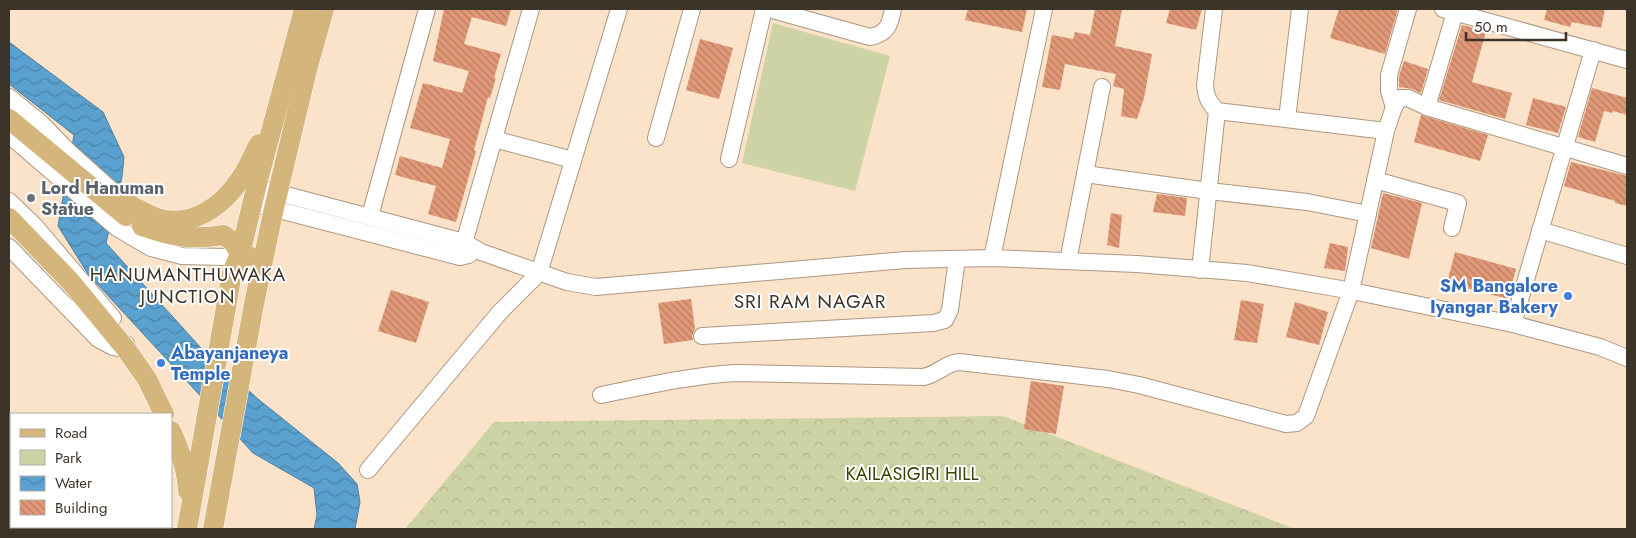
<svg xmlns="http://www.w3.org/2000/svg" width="1636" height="538" font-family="Jost,sans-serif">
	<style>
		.forest { fill: url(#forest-crowns) }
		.green { fill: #ced3a5 }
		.water { fill: url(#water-waves); stroke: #51809d }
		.building { fill: url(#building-back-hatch) }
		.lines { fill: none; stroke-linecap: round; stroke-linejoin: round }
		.minor-casing { stroke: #ad9780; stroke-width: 18 }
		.major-casing { stroke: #fff; stroke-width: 21 }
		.minor { stroke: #fff; stroke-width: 16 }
		.major { stroke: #d4b57b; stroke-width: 20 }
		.worship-dot { fill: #6b7280; stroke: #fff; stroke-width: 2 }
		.shop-dot { fill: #3f7fe0; stroke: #fff; stroke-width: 2 }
		.labels { text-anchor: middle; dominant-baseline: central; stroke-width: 4; stroke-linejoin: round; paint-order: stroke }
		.worship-label { font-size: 18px; font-weight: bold; fill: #5b616d; stroke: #fff; text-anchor: start }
		.shop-label { font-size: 18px; font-weight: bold; fill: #366cbe; stroke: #fff; text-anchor: end }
		.park-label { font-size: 18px; fill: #3d4003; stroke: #fff }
		.neighbourhood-label { font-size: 19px; letter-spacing: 1px; fill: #3c3329; stroke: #fff }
	</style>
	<defs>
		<pattern id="forest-crowns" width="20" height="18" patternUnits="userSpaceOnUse" patternTransform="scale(1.25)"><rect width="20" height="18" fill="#ced3a5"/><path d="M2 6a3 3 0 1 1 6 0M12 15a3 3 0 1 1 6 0" fill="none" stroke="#b2b68e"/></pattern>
		<pattern id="water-waves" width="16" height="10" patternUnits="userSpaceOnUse" patternTransform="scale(1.25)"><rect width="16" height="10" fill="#5aa1cf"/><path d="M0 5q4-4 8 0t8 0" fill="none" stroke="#4c84a8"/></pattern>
		<pattern id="building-back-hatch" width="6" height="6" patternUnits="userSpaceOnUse" patternTransform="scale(1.25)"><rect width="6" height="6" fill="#e19877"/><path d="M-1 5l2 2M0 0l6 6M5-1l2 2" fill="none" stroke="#b87d62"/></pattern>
	</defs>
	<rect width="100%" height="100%" fill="#fbe3ca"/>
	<polygon class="forest" points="1003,416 1295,529 405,529 494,422"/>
	<polygon class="green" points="773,23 890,56 855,191 742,163"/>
	<polygon class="water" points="9,42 103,112 124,157 122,177 106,243 201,348 258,399 338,463 357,484 360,502 355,529 314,529 317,515 314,488 253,453 88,274 58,226 74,135 9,84"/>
	<g class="building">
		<polygon points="444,9 511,9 506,26 472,17 464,44 501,54 494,78 496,78 490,98 488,97 474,150 476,151 456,222 428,214 436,186 395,175 400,156 442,168 450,139 410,128 423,83 462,93 469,71 433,61"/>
		<polygon points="968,9 1027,9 1022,32 965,20"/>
		<polygon points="1095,9 1122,9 1115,46 1152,54 1144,98 1137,119 1121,116 1124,89 1113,86 1116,74 1065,64 1060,90 1042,87 1052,35 1073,39 1075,32 1090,35"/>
		<polygon points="1170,9 1202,9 1196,30 1166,23"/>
		<polygon points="1339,9 1398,9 1385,54 1330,38"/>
		<polygon points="1547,9 1605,9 1601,28 1572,22 1570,27 1544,20"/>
		<polygon points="1462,25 1486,31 1472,82 1512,93 1505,119 1439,100"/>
		<polygon points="700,39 733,48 719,99 686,90"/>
		<polygon points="1404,61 1428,69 1421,93 1412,89 1399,87 1399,76"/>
		<polygon points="1592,88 1627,98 1627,115 1613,111 1612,113 1604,111 1595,142 1578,137"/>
		<polygon points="1533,98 1566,107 1558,133 1526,125"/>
		<polygon points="1421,115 1488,135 1480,161 1414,142"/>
		<polygon points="1571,162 1627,176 1627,206 1615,203 1615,201 1564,186"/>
		<polygon points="1383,193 1422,203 1409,259 1371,248"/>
		<polygon points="1157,194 1187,198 1185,216 1153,212"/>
		<polygon points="1111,213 1122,215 1119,248 1107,245"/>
		<polygon points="1330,243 1348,247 1345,271 1324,268"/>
		<polygon points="1455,252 1516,269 1508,299 1447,283"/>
		<polygon points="391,290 429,302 416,343 378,331"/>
		<polygon points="691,299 695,329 692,336 693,340 664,344 658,303"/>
		<polygon points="1241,300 1264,304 1257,343 1234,340"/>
		<polygon points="1295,302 1328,312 1319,345 1286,337"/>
		<polygon points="1031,381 1064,386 1056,434 1024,429"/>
	</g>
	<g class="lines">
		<defs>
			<g id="minor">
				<path d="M769 9 870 37C887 34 890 25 893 9"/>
				<polyline points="1443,9 1627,60"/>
				<polyline points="9,97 43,125 68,151 126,203"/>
				<polyline points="1394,107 1389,91 1389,75 1408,9"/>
				<polyline points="1427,107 1456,9"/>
				<polyline points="1217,111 1386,131"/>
				<polyline points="1287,119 1300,9"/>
				<polyline points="9,135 117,228 151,248 182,256 225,257 240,254"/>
				<polyline points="656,138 692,9"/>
				<polyline points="494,139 573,160"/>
				<polyline points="729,159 764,9"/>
				<polyline points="1085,174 1209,191 1307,202 1368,214"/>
				<polyline points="1375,180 1458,203 1452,228"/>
				<polyline points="256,187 464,242 481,252 567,282 596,287 905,260 992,258 1137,264 1247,273 1347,290 1513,324 1600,347 1627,358"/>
				<polyline points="9,201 35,226 113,318"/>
				<polyline points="252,203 460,257 469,255"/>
				<polyline points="370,216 427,9"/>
				<polyline points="1540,230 1627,256"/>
				<polyline points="9,247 98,339 113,347 126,349 126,344"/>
				<polyline points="460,257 531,9"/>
				<polyline points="992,258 1044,9"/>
				<polyline points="1068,261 1102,87"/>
				<path d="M1200 270 1217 111C1209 103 1206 97 1205 85L1214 9"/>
				<polyline points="1513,324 1593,50"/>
				<polyline points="702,336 933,323 945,320 950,310 957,259"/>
				<path d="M601 395C646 386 689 376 735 373L923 377C937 375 945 363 959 362L1108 379 1139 385 1286 424 1297 423 1306 416 1351 291 1386 131 1394 107 1400 98H1408L1427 107 1627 166"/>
				<polyline points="368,470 500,312 539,273 619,9"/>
			</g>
			<g id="major">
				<polyline points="9,119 126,216"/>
				<path d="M126 203C136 208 147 214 157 218 191 229 223 206 241 178 248 168 253 155 259 144"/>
				<polyline points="9,218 70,281 126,349 147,379 164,414"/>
				<path d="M142 226C174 237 191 240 224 235L234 243 240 254 249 256"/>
				<path d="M171 431C180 450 187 469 188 491"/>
				<polyline points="187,529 232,273 240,254 259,176 304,9"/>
				<polyline points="213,529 254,304 274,208 308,66 324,9"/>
			</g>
		</defs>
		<use href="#minor" class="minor-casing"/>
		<use href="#major" class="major-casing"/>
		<use href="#minor" class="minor"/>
		<use href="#major" class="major"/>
	</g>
	<circle class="worship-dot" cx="31" cy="198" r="5"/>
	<g class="shop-dot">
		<circle cx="1568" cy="296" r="5"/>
		<circle cx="161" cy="363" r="5"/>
	</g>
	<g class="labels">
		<g class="worship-label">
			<text x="41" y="188">Lord Hanuman<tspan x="41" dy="21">Statue</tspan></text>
		</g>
		<g class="shop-label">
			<text x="1558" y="286">SM Bangalore<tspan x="1558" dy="21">Iyangar Bakery</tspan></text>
			<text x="171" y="353" text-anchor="start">Abayanjaneya<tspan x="171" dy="21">Temple</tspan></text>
		</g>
		<g class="park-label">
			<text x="912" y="474">KAILASIGIRI HILL</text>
		</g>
		<g class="neighbourhood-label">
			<text x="188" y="274">HANUMANTHUWAKA<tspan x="188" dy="22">JUNCTION</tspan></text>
			<text x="810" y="301">SRI RAM NAGAR</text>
		</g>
	</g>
	<rect width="1636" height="538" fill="none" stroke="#3c3329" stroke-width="20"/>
	<rect x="10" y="413" width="162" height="115" fill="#ffffff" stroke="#b1ada9"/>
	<rect x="20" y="429" width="25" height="8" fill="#d4b57b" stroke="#b1ada9"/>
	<text x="55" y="438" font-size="15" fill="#3c3329">Road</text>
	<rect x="20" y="450" width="25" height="15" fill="#ced3a5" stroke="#b1ada9"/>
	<text x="55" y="463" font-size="15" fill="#3c3329">Park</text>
	<rect x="20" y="476" width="25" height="15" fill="url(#water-waves)" stroke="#b1ada9"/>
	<text x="55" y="488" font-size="15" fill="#3c3329">Water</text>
	<rect x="20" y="500" width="25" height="15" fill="url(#building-back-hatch)" stroke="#b1ada9"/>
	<text x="55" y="513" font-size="15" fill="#3c3329">Building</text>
	<path d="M1466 32v8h100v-8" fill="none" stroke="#3c3329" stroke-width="2.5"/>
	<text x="1474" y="32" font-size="15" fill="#3c3329" stroke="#ffffff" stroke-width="4" paint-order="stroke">50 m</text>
</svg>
